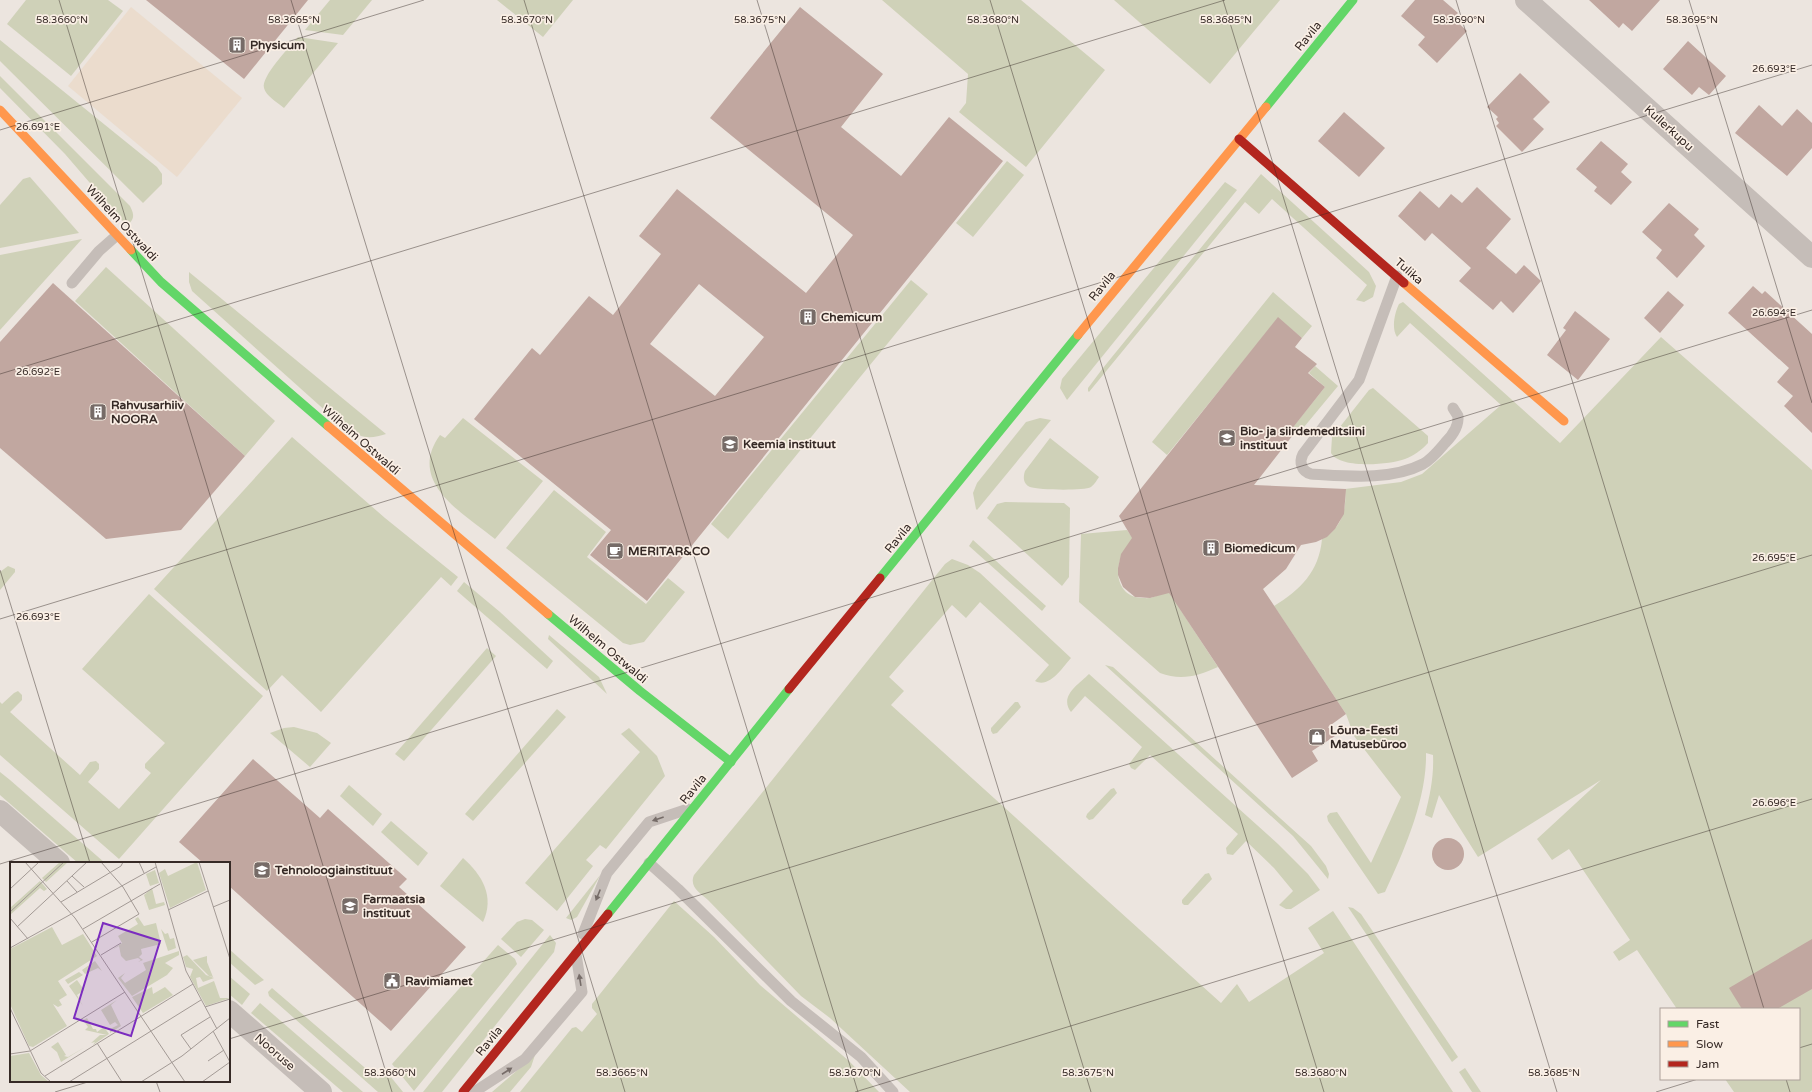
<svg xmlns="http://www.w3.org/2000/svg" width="1812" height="1092" font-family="'Varela Round',sans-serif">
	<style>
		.green { fill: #cfd1b8 }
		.plaza { fill: #ebdccd }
		.building { fill: #c1a7a0; fill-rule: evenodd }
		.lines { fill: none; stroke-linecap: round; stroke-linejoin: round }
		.lane { stroke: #c5bdb8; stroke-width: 11 }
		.street { stroke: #c5bdb8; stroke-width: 22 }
		.fast { stroke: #63d668; stroke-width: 9 }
		.slow { stroke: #ff974d; stroke-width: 9 }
		.jam { stroke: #b3261e; stroke-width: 9 }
		.oneway { fill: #766c68 }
		.ticks { fill: none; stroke: #362a26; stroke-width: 1; stroke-opacity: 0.45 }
		.labels { text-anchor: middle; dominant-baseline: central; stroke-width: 3.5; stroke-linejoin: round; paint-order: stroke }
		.street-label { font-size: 12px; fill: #362a26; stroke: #faefe5 }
		.poi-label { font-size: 12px; font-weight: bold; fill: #362a26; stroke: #faefe5; text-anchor: start }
		.inset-road { fill: none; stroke: #a39a95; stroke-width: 1 }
		.view { fill: #7b2cbf; fill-opacity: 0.15; stroke: #7b2cbf; stroke-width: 2 }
		.inset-edge { fill: none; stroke: #362a26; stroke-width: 2 }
		.ticks-label { font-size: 10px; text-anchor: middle; fill: #362a26; stroke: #faefe5; stroke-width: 3.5; stroke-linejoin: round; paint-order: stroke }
	</style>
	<rect width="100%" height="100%" fill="#ece5df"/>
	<g class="green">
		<polygon points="26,0 108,0 123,11 71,76 7,24"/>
		<polygon points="330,0 372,0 343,35 305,30"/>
		<polygon points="497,0 573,0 543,37"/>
		<polygon points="882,0 1021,0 1105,70 1026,167 959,112 966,103 968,74"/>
		<polygon points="1114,0 1280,0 1210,84"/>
		<path d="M298 37 338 43 284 108C277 102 266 96 264 88 261 76 290 47 298 37Z"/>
		<polygon points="0,40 157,167 162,174 162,184 143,203 0,61"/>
		<path d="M0 76 130 206C135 216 134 219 127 226L65 154 0 88Z"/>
		<polygon points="1007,161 1024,175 973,237 956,223"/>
		<polygon points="1261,174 1369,272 1376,286 1373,297 1364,302 1356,300 1367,285 1272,199 1259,214 1245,202 1089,392 1088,391 1088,388 1103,368"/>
		<polygon points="30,177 79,233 0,248 0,205 23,179"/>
		<polygon points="1225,182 1237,190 1067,400 1060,388 1062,379"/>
		<polygon points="82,239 0,330 0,255"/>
		<polygon points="106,267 275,421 245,456 75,301"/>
		<path d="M189 272 386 434C372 439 361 438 348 431L192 291 189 282Z"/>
		<polygon points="911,280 928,294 728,539 711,524"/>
		<polygon points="1273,292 1312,326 1302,338 1278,318 1167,455 1152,442"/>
		<path d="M1403 302 1560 443 1661 337 1812 470V1090L1810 1092H1734L1725 1079H1799V1009H1677L1637 950 1619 961 1613 952 1630 940 1569 849 1552 860 1537 839 1601 780 1478 857 1439 795 1432 818 1425 815C1430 795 1434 776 1433 755L1426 753C1427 799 1404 851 1385 892L1378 894 1328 821 1327 816 1330 813 1337 812 1371 863 1401 797 1354 736 1346 714 1274 606C1300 590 1319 572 1322 539 1341 529 1347 510 1345 489L1401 482 1422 474 1501 405 1410 323 1397 337C1391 328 1395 312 1399 304Z"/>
		<polygon points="1315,366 1338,386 1299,433 1293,435 1289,432 1325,387 1309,373"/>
		<path d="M1373 388 1428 436V443C1422 450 1413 456 1405 459 1389 465 1340 469 1331 453L1332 437 1369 390Z"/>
		<path d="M463 418 543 481 495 539C463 513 406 482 440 435L445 438Z"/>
		<polygon points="1040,418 1051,420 977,510 976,509 973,493 977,483 1026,422"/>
		<polygon points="292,437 385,518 458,577 451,586 441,577 321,712 282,675 267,691 154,589"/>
		<path d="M1050 438 1099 477C1097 480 1094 485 1091 487 1084 491 1038 490 1030 487 1023 484 1023 477 1025 471Z"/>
		<polygon points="554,490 606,532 587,557 646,604 668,578 685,592 644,642 630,645 623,643 506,548"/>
		<polygon points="1005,502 1064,503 1070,508 1069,577 1062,586 987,518 997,504"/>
		<path d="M1127 530 1134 540C1112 556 1111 598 1144 598 1153 599 1160 594 1168 591L1218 667C1198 676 1181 681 1160 673L1079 602 1081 534Z"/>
		<polygon points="973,540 1046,606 1042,611 969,546"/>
		<path d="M952 559 968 565 980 573 1071 658C1063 667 1049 689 1035 681L1049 665 1047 663 980 602 966 618 952 605 889 677 904 691 891 705 1221 1003 1237 984 1249 1002 1324 953 1308 928 1333 911 1453 1092H910L830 1018 801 996 708 900C700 893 689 887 694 875L753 804 945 564Z"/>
		<polygon points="8,566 15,569 15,572 0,590 0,572"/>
		<polygon points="464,582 500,612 553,661 547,669 457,591"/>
		<polygon points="149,594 263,696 119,859 0,755 0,702 2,704 14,693 18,691 22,695 22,700 10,712 80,775 90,762 96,761 99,764 99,769 88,782 119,809 151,773 145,768 145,764 165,743 82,669"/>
		<polygon points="549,635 599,677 607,694 548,639"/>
		<polygon points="487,648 496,656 404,761 395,754"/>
		<polygon points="1105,665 1113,667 1311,846 1326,866 1329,874 1328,879 1293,836"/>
		<path d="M1089 674 1278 844 1308 874 1320 890 1291 909H1286L1279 905 1293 891 1274 868 1246 841 1233 855 1227 854 1226 848 1238 834 1150 755 1135 770 1131 768 1129 764 1142 747 1085 696 1071 712C1059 696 1078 685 1089 674Z"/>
		<polygon points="1015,702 1018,702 1021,707 997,733 993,734 991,731 991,728"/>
		<polygon points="557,709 566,717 473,821 465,814"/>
		<polygon points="294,727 317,733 331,743 310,767 270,733 284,728"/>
		<polygon points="629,728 657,756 665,776 606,849 600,845 586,860 593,866 557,911 525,883 640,752 621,734"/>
		<polygon points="0,772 10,780 105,863 78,863 0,795"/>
		<polygon points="349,785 382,814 373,826 340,796"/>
		<polygon points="1114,788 1117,793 1093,819 1089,820 1086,817 1087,814 1111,789"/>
		<polygon points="391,821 428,853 418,866 381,832"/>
		<path d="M463 858C482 875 495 896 483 922L440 886Z"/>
		<polygon points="1209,873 1212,879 1188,905 1184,905 1182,903 1182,900 1205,874"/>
		<polygon points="601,874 577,917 571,920 566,918"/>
		<polygon points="674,901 714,937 760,985 849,1061 879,1092 520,1092 572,1028 576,1027 582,1032 597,1014 592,1008 592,1004"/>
		<polygon points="1348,907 1353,908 1361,914 1458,1057 1452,1062"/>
		<polygon points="525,919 532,920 544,930 521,957 501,939 517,922"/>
		<polygon points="550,935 556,943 554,952 442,1092 423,1092"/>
		<polygon points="498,945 515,959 517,964 414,1091 392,1064"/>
		<polygon points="229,949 264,980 255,985 229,962"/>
		<polygon points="229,976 250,994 242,1005 229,994"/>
		<polygon points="272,988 378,1079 386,1071 403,1092 378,1092 269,996 268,992"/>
		<polygon points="260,1003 363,1092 343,1092 251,1013"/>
		<polygon points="535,1055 531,1067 510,1092 492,1092"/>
		<polygon points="1465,1068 1481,1092 1472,1092 1459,1072"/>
	</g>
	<polygon class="plaza" points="131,7 242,98 177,177 68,86"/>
	<g class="building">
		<polygon points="146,0 308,0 244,79"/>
		<polygon points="1415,0 1443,0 1458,13 1453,18 1467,31 1437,63 1418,45 1425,37 1401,16"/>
		<polygon points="1589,0 1660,0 1632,31 1623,23 1619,28"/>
		<path d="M800 7 883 74 841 127 901 176 949 117 1003 161 647 601 590 555 611 530 474 419 532 348 540 355 589 296 613 315 661 254 639 236 677 189 806 293 853 235 710 118ZM699 284 764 337 715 396 650 344Z"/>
		<polygon points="1688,41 1726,76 1709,95 1699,87 1692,95 1663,69"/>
		<polygon points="1520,73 1550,102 1533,119 1544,129 1522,152 1496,126 1499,123 1496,119 1498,117 1487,107"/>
		<polygon points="1759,105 1782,126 1797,109 1812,123 1812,148 1787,176 1735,133"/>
		<polygon points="1344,112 1385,148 1359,177 1318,141"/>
		<polygon points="1601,141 1628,164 1621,172 1632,182 1611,205 1594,191 1597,187 1576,169"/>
		<polygon points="1477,187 1511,219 1486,248 1516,274 1524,265 1541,281 1513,313 1501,301 1493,310 1459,281 1471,268 1432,233 1425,241 1398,216 1420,191 1439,208 1451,194 1462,203"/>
		<polygon points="1669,203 1699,229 1694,235 1705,246 1677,278 1656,258 1662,250 1642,232"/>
		<polygon points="53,283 245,456 181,530 106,539 0,448 0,342"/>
		<polygon points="1753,286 1762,294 1765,291 1812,334 1812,433 1784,406 1793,396 1777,382 1789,368 1728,313"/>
		<polygon points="1668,291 1684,305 1660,333 1644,318"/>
		<polygon points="1575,311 1610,339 1578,380 1547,355 1566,330 1563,328"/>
		<polygon points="1278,317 1302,338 1295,347 1317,364 1308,373 1325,387 1287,435 1293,435 1254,485 1346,489 1344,514 1335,529 1327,537 1316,542 1301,545 1286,569 1263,589 1346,714 1328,727 1335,736 1312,751 1318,761 1292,778 1169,593 1150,598 1135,597 1123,587 1118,575 1118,568 1121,554 1132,538 1119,516"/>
		<polygon points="253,759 320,818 328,809 407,879 399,887 466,947 391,1031 229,886 229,863 203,863 179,842"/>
		<circle cx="1448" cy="854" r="16"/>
		<polygon points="1812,939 1812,989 1777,1009 1742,1009 1729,988"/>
	</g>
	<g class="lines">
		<g class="lane">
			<path d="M1397 276 1359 380 1303 454C1299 462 1301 471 1311 474 1347 476 1390 481 1423 464 1432 459 1439 450 1445 443 1452 436 1459 427 1458 416L1453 408"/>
			<polyline points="72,283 99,251 116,236"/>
			<polyline points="649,863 678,889 791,1001 861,1057 893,1092"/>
			<polyline points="583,934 607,873 649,822 688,809"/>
			<polyline points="474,1092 525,1059 582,992 576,954"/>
		</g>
		<g class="street">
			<polyline points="1526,0 1812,257"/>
			<polyline points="0,811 59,863"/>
			<polyline points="229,1011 321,1092"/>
		</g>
		<g class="fast">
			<polyline points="1266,107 1353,0"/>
			<polyline points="131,250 161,282 328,426"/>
			<polyline points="880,578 1078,335"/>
			<polyline points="548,614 640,691 731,762"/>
			<polyline points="608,914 789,689"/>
		</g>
		<g class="slow">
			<polyline points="0,110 131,250"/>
			<polyline points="1404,283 1564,421"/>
			<polyline points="1078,335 1266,107"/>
			<polyline points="328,426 548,614"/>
		</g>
		<g class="jam">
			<polyline points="1239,139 1404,283"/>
			<polyline points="789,689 880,578"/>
			<polyline points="463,1092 608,914"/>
		</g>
	</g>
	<defs><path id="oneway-solid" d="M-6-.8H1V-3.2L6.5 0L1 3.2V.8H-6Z"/></defs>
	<g class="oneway">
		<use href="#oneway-solid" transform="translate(658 819) rotate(161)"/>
		<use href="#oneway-solid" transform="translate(598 895) rotate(112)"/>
		<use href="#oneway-solid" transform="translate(580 980) rotate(-99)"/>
		<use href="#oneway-solid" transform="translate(507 1071) rotate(-33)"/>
	</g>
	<path class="ticks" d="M59 0 392 1092M291 0 625 1092M524 0 858 1092M757 0 1091 1092M990 0 1324 1092M1223 0 1557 1092M1456 0 1764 1009M1689 0 1812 403M0 130 424 0M0 374 1225 0M0 570 90 863M0 619 1812 65M0 864 1812 310M229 1039 1812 555M1799 1048 1812 1044M1786 1079 1790 1092M156 1081 160 1092M55 1092 91 1081M855 1092 1812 799M1656 1092 1698 1079"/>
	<defs>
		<symbol id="building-square" viewBox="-11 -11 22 22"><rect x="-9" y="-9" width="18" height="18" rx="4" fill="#766b67" stroke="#faefe5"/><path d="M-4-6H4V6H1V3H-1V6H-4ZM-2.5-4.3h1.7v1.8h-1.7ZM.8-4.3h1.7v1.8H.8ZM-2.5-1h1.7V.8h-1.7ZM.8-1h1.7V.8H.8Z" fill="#fff"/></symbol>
		<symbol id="university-square" viewBox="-11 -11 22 22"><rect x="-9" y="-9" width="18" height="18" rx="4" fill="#766b67" stroke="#faefe5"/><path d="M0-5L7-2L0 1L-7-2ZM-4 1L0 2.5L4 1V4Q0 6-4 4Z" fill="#fff"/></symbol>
		<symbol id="cafe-square" viewBox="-11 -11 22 22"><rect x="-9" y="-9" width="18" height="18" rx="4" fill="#766b67" stroke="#faefe5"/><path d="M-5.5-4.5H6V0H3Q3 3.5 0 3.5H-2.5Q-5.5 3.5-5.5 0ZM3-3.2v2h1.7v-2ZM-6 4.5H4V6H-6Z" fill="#fff"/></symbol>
		<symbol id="shop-square" viewBox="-11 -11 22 22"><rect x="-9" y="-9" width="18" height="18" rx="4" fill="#766b67" stroke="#faefe5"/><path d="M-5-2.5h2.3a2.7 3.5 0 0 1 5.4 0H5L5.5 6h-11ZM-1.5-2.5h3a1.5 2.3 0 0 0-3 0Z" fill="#fff"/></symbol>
		<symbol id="civic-square" viewBox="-11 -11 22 22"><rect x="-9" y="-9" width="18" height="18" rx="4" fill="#766b67" stroke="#faefe5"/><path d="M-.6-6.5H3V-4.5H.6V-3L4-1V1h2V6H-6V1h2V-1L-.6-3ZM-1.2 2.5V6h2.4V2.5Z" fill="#fff"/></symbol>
	</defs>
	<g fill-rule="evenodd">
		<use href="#building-square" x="227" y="35" width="20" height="20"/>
		<use href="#building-square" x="798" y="307" width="20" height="20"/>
		<use href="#building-square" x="88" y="402" width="20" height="20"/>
		<use href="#university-square" x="1217" y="428" width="20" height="20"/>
		<use href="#university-square" x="720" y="434" width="20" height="20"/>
		<use href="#building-square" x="1201" y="538" width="20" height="20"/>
		<use href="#cafe-square" x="605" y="541" width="20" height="20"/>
		<use href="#shop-square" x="1307" y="727" width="20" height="20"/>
		<use href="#university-square" x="252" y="860" width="20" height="20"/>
		<use href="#university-square" x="340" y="896" width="20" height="20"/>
		<use href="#civic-square" x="382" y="971" width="20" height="20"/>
	</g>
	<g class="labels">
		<g class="street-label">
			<text transform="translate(1308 36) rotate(-51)">Ravila</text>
			<text transform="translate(1669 128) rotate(42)">Kullerkupu</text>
			<text transform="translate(122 223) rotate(47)">Wilhelm Ostwaldi</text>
			<text transform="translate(1409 271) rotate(41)">Tulika</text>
			<text transform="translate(1102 286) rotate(-51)">Ravila</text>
			<text transform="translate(361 440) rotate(41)">Wilhelm Ostwaldi</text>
			<text transform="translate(898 538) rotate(-51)">Ravila</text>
			<text transform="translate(608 649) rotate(40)">Wilhelm Ostwaldi</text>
			<text transform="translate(693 789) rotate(-51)">Ravila</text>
			<text transform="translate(489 1041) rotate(-51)">Ravila</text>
			<text transform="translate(275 1052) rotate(41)">Nooruse</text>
		</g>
		<g class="poi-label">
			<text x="250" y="45">Physicum</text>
			<text x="821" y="317">Chemicum</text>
			<text x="111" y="405">Rahvusarhiiv<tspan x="111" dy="14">NOORA</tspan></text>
			<text x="1240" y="431">Bio- ja siirdemeditsiini<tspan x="1240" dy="14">instituut</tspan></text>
			<text x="743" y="444">Keemia instituut</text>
			<text x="1224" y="548">Biomedicum</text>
			<text x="628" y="551">MERITAR&amp;CO</text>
			<text x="1330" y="730">Lõuna-Eesti<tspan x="1330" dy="14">Matusebüroo</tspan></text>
			<text x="275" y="870">Tehnoloogiainstituut</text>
			<text x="363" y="899">Farmaatsia<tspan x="363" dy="14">instituut</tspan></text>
			<text x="405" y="981">Ravimiamet</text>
		</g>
	</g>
	<g transform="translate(10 862)">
		<rect width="220" height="220" fill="#ece5df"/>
		<path d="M50 0H58L36 20 32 16ZM187 0 196 28 160 46 149 11 155 7 158 14ZM145 8 149 21 140 24 136 12ZM30 19 37 27 34 29 30 26 0 53V46ZM142 26 146 42 154 40 155 43 139 48 134 33ZM128 55 134 64 146 61 151 82 131 87 132 92 129 95 133 98 128 100 131 98 128 96 116 99 111 94 109 84 102 88 112 81 108 74 128 62 125 57ZM42 65 52 83 73 72 87 94 48 119 57 133 49 138 52 143 48 145 43 142 57 164 23 185 19 184 0 142V87ZM151 67 155 72 158 71 160 77 164 76 166 86 158 89ZM169 89V93L155 101 163 106 157 113 122 134 108 116 115 111 111 116 115 121 136 108 133 101ZM177 93 196 113 204 116 193 120 190 115 186 116 188 126 204 119 210 136H220L196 144 180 115 183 107 176 105 173 95ZM197 94V100L203 115 199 114 183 98ZM85 99 92 109 88 106 75 112 72 108ZM69 110 73 113 58 122 55 118ZM67 118 74 128 67 133 73 144 59 124ZM142 125 143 132 155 125 163 133 133 151 122 135ZM107 138 101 143 111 164 100 171V167L108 163 105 160 100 163 91 148ZM77 156 83 167H86L87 170 94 165 99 172 83 183 85 180 81 181 90 173H97L75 168 78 165 73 158ZM48 180 56 193 54 194 58 195 75 185 51 200 47 190 41 185ZM19 191 31 213 39 220H0V194Z" fill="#cfd1b8"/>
		<path class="inset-road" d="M15 0 65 56 175 220M129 0 134 11M145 0 176 109 207 167M189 0 220 97M62 14 74 25M57 19 67 30M0 27 29 0M51 40 111 4 113 0M203 45 220 38M158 48 198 29M0 50 54 0M0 56 18 77M7 65 77 0M73 67 150 22M82 80 129 52 113 25 91 0M0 86 146 5M91 93 111 81M195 145 220 137M0 146 31 211 41 220M203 169 220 200M87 181 112 220M181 187 171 173 200 155M0 192 20 189 115 130M198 199 214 188M35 214 183 122M59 220 191 138M131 220 172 194 220 156M192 220 220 200"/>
		<path class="view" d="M93 61 150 79 121 174 64 156Z"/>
		<rect width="220" height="220" class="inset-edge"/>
	</g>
	<g class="ticks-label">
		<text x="62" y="23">58.3660°N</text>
		<text x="294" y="23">58.3665°N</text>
		<text x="527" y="23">58.3670°N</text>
		<text x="760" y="23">58.3675°N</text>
		<text x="993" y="23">58.3680°N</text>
		<text x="1226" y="23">58.3685°N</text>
		<text x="1459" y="23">58.3690°N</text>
		<text x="1692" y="23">58.3695°N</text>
		<text x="1774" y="72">26.693°E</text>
		<text x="38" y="130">26.691°E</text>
		<text x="1774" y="316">26.694°E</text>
		<text x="38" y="375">26.692°E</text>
		<text x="1774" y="561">26.695°E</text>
		<text x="38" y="620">26.693°E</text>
		<text x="1774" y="806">26.696°E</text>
		<text x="390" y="1076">58.3660°N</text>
		<text x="622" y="1076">58.3665°N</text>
		<text x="855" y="1076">58.3670°N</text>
		<text x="1088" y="1076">58.3675°N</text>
		<text x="1321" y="1076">58.3680°N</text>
		<text x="1554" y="1076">58.3685°N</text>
	</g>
	<rect x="1660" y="1008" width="140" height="72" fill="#faefe5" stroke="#aca099"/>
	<rect x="1668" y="1021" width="20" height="6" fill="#63d668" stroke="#aca099"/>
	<text x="1696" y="1028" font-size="12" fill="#362a26">Fast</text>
	<rect x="1668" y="1041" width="20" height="6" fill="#ff974d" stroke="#aca099"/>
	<text x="1696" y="1048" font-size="12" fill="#362a26">Slow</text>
	<rect x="1668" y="1061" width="20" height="6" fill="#b3261e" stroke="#aca099"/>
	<text x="1696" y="1068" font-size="12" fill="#362a26">Jam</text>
</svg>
